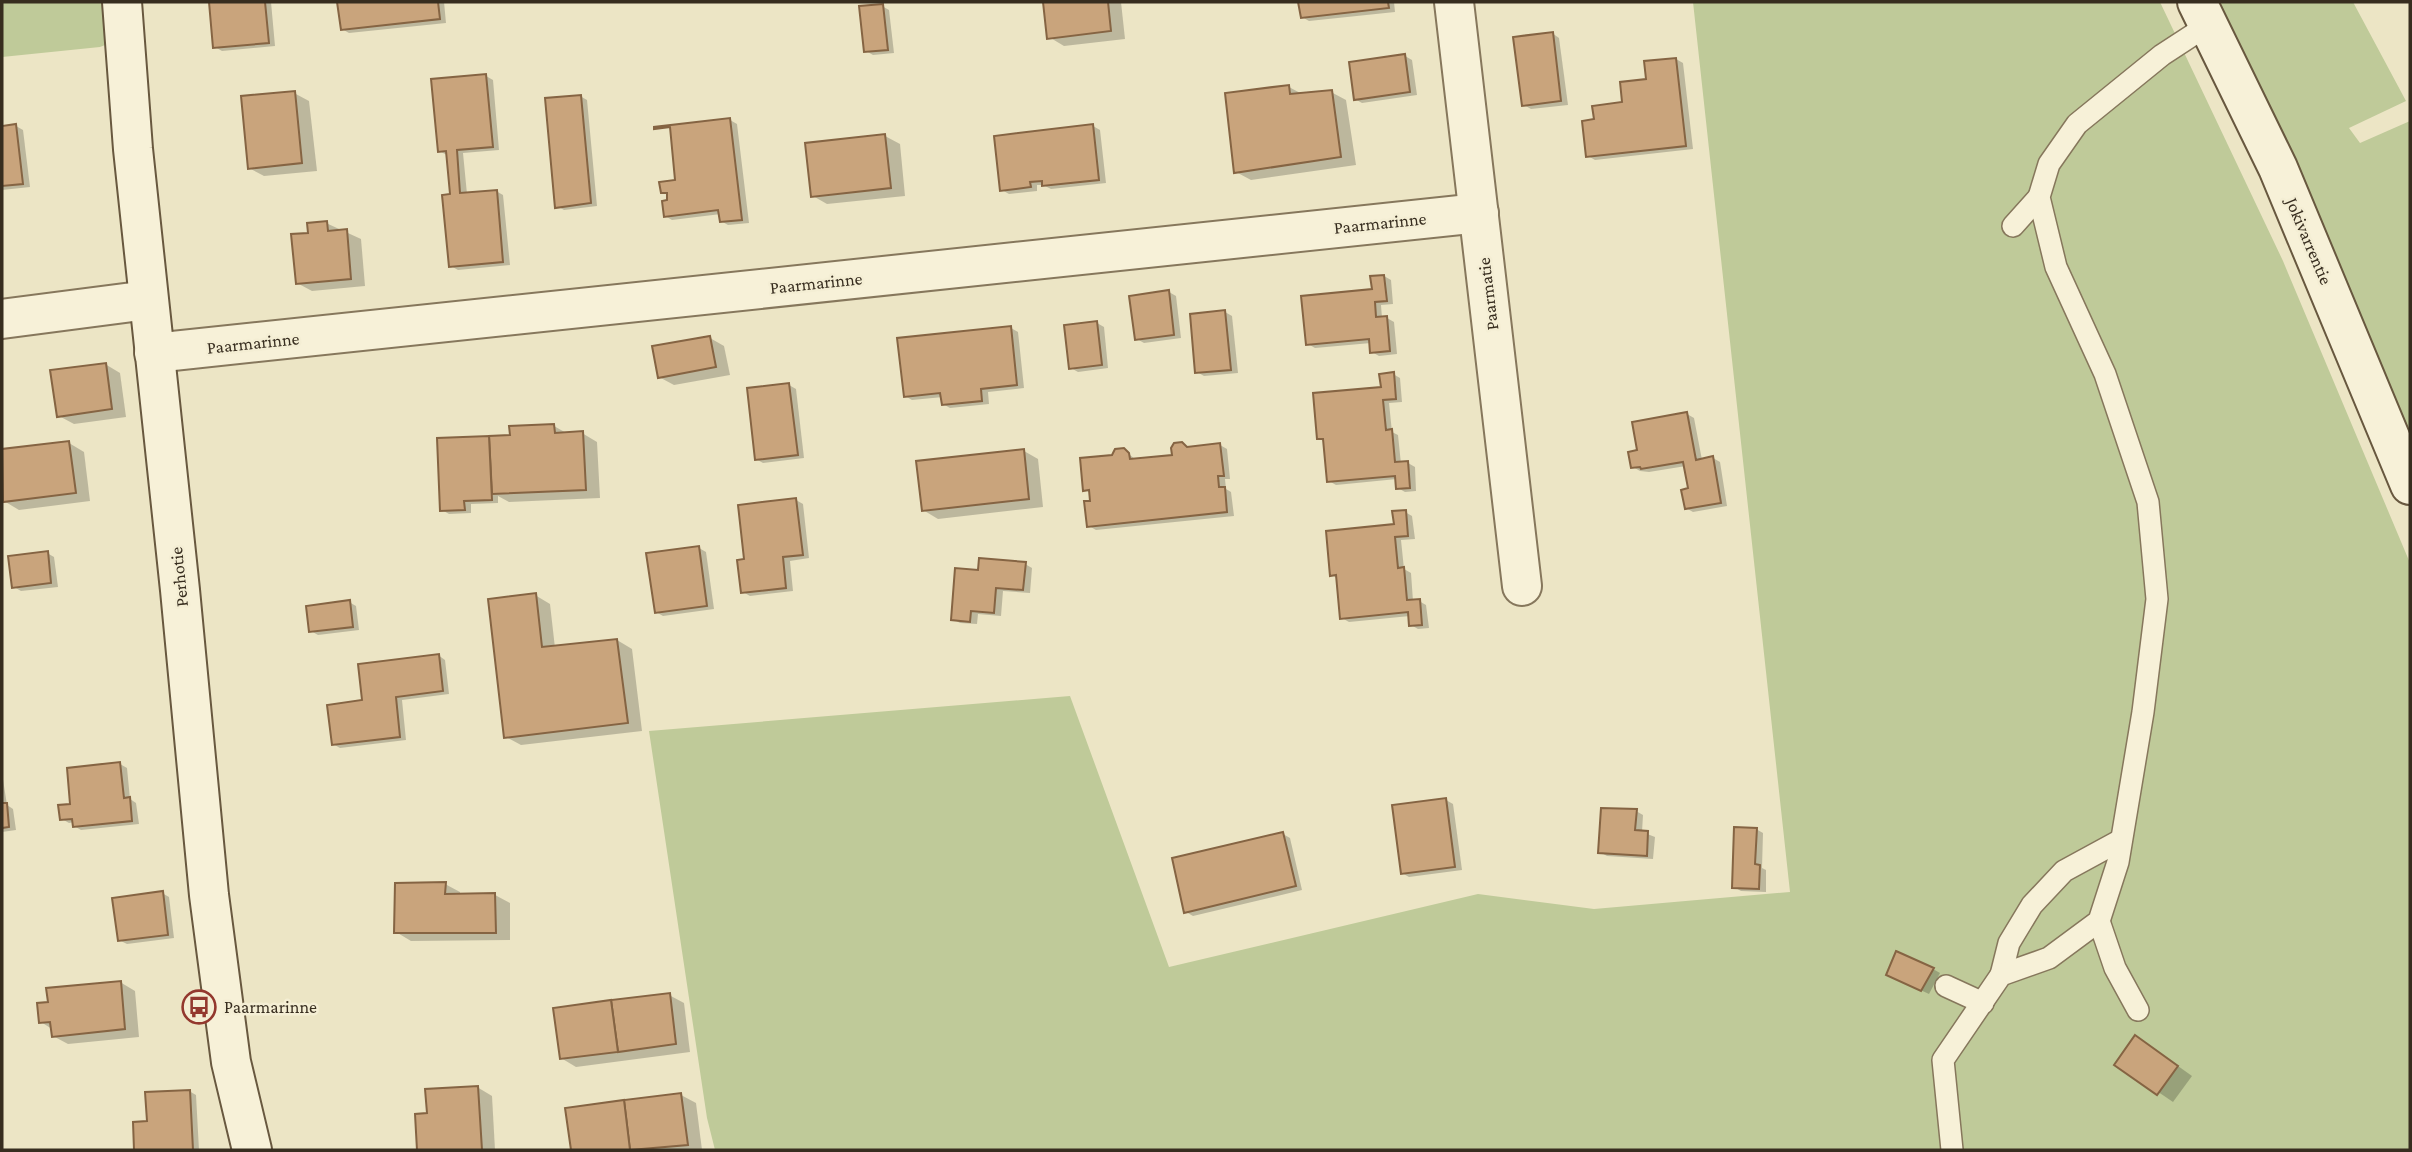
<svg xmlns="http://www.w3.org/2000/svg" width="2412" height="1152" font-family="'Crimson Pro',serif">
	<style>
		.green { fill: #bfca99 }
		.shadow { fill: #0003 }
		.building { fill: #c9a47c; stroke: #856443; stroke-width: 2 }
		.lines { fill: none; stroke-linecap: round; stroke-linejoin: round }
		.lane-casing { stroke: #86775c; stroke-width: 24 }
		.street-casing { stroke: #86775c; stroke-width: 42 }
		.secondary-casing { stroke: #68583f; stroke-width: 42 }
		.lane { stroke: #f7f1d8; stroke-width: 21 }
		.street { stroke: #f7f1d8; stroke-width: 38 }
		.secondary { stroke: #f7f1d8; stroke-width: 38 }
		.labels { text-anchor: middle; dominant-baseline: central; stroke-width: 5; stroke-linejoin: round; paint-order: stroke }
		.street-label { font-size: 18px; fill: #372d1f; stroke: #f4eed4 }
		.poi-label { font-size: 18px; fill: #372d1f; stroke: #f4eed4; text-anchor: start }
	</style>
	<rect width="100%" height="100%" fill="#ece5c5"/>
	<g class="green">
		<polygon points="2,2 116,2 118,40 100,47 2,57"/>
		<polygon points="1693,2 2160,2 2283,261 2410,563 2410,1150 715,1150 707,1118 649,731 1070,696 1169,967 1478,894 1594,909 1790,892"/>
		<polygon points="2197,2 2353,2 2406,101 2349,128 2360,143 2410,121 2410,485"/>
	</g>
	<g class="shadow">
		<polygon points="211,2 271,2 275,46 222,51 215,47"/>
		<polygon points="339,2 444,2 446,23 349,33 342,29"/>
		<polygon points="1045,2 1121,2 1125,39 1064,46 1049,37"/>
		<polygon points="1300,2 1394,2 1395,12 1309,21 1302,17"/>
		<polygon points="882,6 889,10 894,53 873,55 866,51"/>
		<polygon points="1552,33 1559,38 1568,105 1531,109 1524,105"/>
		<polygon points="1405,56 1412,60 1417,95 1362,103 1355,99"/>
		<polygon points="1676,59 1683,63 1693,149 1595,160 1588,156 1596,121 1624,104 1648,80"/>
		<polygon points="486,76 493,80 499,150 463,153 467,194 496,191 503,195 510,265 458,270 451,266 452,196 447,155 439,151"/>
		<polygon points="1289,87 1302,94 1331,92 1346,100 1356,165 1251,180 1236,172"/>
		<polygon points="294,93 309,101 317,171 264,176 249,168"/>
		<polygon points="580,96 587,100 597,206 564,210 557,206"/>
		<polygon points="730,120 737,124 749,223 728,225 721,221 721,214 672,220 665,216 669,201 669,196 663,192 677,182"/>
		<polygon points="16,126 23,130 30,187 2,190 2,127"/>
		<polygon points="1093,126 1100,130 1106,183 1051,189 1043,185 1037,185 1037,191 1009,194 1002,190"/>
		<polygon points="885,136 900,144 905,196 827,204 813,196"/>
		<polygon points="326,223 361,239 365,286 312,291 297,283 310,234"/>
		<polygon points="1384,276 1391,280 1393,304 1381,305 1382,318 1387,318 1394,322 1397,354 1379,356 1372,352 1371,343 1315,348 1308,344 1374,291"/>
		<polygon points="1169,292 1176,296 1181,338 1144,343 1137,339"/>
		<polygon points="1225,312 1232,316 1238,373 1204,376 1197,372"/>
		<polygon points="1097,323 1104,327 1108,368 1078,372 1071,368"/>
		<polygon points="1011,328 1018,332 1024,388 988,392 989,404 950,408 943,404 943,397 912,400 905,396"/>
		<polygon points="710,338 724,346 730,375 674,385 659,377"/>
		<polygon points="105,364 120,373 126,417 74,424 59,416"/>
		<polygon points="1393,374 1400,378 1402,402 1389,403 1392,432 1398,435 1401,464 1408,463 1415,467 1416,491 1405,492 1398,488 1397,479 1336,485 1329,481 1325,442 1319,438 1382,388"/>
		<polygon points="789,385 796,389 804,458 763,463 756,459"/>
		<polygon points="1687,414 1694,418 1702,460 1713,458 1720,462 1727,506 1693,512 1686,508 1690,490 1686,466 1649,472 1640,471 1633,467 1639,451"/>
		<polygon points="554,426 568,434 582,433 597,442 600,498 509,502 498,496 498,503 471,504 471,513 449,514 442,510 439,440 512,436"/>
		<polygon points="69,443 84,452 90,501 19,510 4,501 2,451"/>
		<polygon points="1220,445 1227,449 1230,479 1225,479 1226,489 1231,492 1234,516 1096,530 1089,526 1091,493 1085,490 1113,456 1124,450 1136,460 1174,457 1189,448"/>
		<polygon points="1024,451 1038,459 1043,507 938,519 923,510"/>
		<polygon points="796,500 803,504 809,558 790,561 793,591 750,596 743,592 746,560"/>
		<polygon points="1405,512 1412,516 1415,539 1401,540 1404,569 1411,573 1413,601 1419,601 1426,605 1429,628 1418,629 1411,625 1410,616 1349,622 1342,618 1338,579 1332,575 1396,526"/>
		<polygon points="699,548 706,552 714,609 663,616 656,612"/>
		<polygon points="47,553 54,557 58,587 21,591 14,587"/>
		<polygon points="1025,564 1032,568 1030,593 1003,591 1001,616 978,614 977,624 960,623 953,619 980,572"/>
		<polygon points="535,595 550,604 555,648 617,640 632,649 642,731 521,745 506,737"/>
		<polygon points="349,602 356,606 359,630 318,635 311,631"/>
		<polygon points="438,655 445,660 449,694 402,700 406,740 340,748 333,744 364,701"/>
		<polygon points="120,764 127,768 130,799 136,803 139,824 81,830 74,826 74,822 69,823 62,819 72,805"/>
		<polygon points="2,773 7,805 13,809 16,830 2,832"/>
		<polygon points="1446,800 1453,804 1462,870 1409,877 1402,873"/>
		<polygon points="1636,811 1643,815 1642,832 1655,837 1653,859 1607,856 1600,852"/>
		<polygon points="1756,829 1763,833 1762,868 1766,870 1766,892 1741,891 1734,887"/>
		<polygon points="1283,834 1290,838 1302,890 1193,916 1186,912"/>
		<polygon points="445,884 460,892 460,895 495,895 510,903 510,940 411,941 396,932"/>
		<polygon points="162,893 169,897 174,938 127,944 119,940"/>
		<polygon points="1933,969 1940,973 1929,994 1895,978"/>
		<polygon points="120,982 135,991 139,1037 68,1044 53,1036 52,1029 41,1022"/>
		<polygon points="669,995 684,1003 690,1052 576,1067 561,1058"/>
		<polygon points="2150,1046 2192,1076 2173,1102 2117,1064"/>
		<polygon points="477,1087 492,1096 495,1150 419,1150 429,1115"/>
		<polygon points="189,1091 196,1095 199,1150 136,1150 135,1124 149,1123"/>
		<polygon points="681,1095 696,1103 702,1150 573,1150 567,1110"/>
	</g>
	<g class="building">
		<polygon points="209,2 265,2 269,43 213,48"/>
		<polygon points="337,2 438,2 440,19 341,30"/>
		<polygon points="1043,2 1108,2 1111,31 1047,39"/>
		<polygon points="1298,2 1388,2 1389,8 1301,18"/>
		<polygon points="883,4 888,50 864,52 859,6"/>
		<polygon points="1553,32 1561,101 1522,106 1513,37"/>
		<polygon points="1405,54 1410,92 1354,100 1349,62"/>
		<polygon points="1676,58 1686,146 1586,157 1582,121 1594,119 1592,106 1622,102 1620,82 1646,79 1644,61"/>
		<polygon points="486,74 493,147 457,150 460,193 497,190 503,262 449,267 442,195 450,194 446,151 438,152 431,79"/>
		<polygon points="1289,85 1290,94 1332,90 1341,157 1234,173 1225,93"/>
		<polygon points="295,91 302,163 248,169 241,96"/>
		<polygon points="581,95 591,203 555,208 545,98"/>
		<polygon points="730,118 742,220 720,222 718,210 664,217 662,201 667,200 667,193 661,193 659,182 675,180 670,127 654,129 654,127"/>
		<polygon points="16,124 23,184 2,186 2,126"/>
		<polygon points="1093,124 1099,180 1042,186 1042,181 1030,182 1031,187 1000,191 994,136"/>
		<polygon points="885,134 891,188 811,197 805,143"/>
		<polygon points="327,221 328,231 347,229 351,279 296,284 291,234 308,233 307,223"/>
		<polygon points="1384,275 1387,301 1375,302 1376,317 1387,316 1390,351 1370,353 1369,339 1306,345 1301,296 1372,289 1370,276"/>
		<polygon points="1169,290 1174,335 1135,340 1129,296"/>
		<polygon points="1225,310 1231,370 1195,373 1190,314"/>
		<polygon points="1097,321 1102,365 1069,369 1064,325"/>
		<polygon points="1011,326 1017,385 981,389 982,401 942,405 940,393 904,397 897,338"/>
		<polygon points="710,336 716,367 658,378 652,346"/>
		<polygon points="106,363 112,409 57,417 50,370"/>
		<polygon points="1394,372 1396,399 1383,400 1386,430 1392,429 1395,462 1408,461 1410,488 1396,489 1395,476 1327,482 1323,439 1317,439 1313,393 1381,387 1379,374"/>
		<polygon points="789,383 798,455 755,460 747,388"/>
		<polygon points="1687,412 1696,460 1713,456 1721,503 1685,509 1681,490 1688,488 1683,462 1641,469 1640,467 1631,468 1628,452 1637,450 1632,422"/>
		<polygon points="554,424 555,433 583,431 586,490 492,494 489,436 510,435 509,426"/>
		<polygon points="489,436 492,500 464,501 465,510 440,511 437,438"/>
		<polygon points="69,441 76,493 3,502 2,449"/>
		<polygon points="1182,442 1187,447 1220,443 1224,476 1218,476 1219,487 1225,487 1227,512 1087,527 1084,501 1090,501 1089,490 1083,491 1080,458 1112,455 1115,449 1124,448 1129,453 1130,459 1172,455 1171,448 1174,443"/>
		<polygon points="1024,449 1029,499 922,511 916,461"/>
		<polygon points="796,498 803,555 783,557 786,588 741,593 737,560 744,559 738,505"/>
		<polygon points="1406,510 1408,536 1395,537 1398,568 1404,567 1407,600 1420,599 1422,625 1409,626 1408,612 1340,619 1336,575 1330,576 1326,531 1394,524 1392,511"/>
		<polygon points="699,546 707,606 655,613 646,553"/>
		<polygon points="48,551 51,583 12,588 8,556"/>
		<polygon points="979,558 1026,562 1023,590 996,588 994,613 971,611 970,622 951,620 955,568 978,570"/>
		<polygon points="536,593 542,647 617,639 628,723 504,738 488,599"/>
		<polygon points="350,600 353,627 309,632 306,606"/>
		<polygon points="439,654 443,691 396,697 400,737 332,745 327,705 362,700 358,664"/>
		<polygon points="120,762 124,798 130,797 132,821 73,827 72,819 60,820 58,805 70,804 67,768"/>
		<polygon points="1446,798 1455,867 1401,874 1392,805"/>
		<polygon points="2,803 7,803 9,827 2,828"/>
		<polygon points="1601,808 1637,809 1635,830 1648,831 1647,856 1598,853"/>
		<polygon points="1734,827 1757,828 1755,864 1760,865 1759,889 1732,888"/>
		<polygon points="1283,832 1296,886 1184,913 1172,858"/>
		<polygon points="446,882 445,894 495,893 496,933 394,933 395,883"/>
		<polygon points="163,891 168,935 118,941 112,898"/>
		<polygon points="1896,951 1934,968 1921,991 1886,975"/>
		<polygon points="121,981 125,1029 52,1037 50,1022 39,1023 37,1003 48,1002 46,988"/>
		<polygon points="670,993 676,1044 618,1052 611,1000"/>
		<polygon points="611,1000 618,1052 560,1059 553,1008"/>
		<polygon points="2135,1035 2178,1066 2157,1095 2114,1065"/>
		<polygon points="478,1086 482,1150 417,1150 415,1114 427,1113 425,1089"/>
		<polygon points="190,1090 193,1150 134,1150 133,1122 147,1121 145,1092"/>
		<polygon points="681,1093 688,1145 630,1150 624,1100"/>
		<polygon points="624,1100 630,1150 571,1150 565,1108"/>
	</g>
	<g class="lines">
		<defs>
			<g id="lane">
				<polyline points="2013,226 2039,197"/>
				<polyline points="2099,921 2115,968 2138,1010"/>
				<polyline points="2001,975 2009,943 2032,905 2064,871 2121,840"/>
				<polyline points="1946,986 1983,1003"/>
				<polyline points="1952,1150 1943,1060 2001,975 2049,958 2099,921 2118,862 2143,712 2157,599 2148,502 2105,374 2056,267 2039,197 2049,164 2077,124 2162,55 2208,25"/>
			</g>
			<g id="street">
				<polyline points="1454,2 1522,586"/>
				<polyline points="2,319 148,300"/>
				<polyline points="154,353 1479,213"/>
			</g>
			<g id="secondary">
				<polyline points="122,2 133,149 180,590 209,895 231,1062 252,1150"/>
				<polyline points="2197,2 2278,168 2410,485"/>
			</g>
		</defs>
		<use href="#lane" class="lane-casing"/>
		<use href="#street" class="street-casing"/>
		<use href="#secondary" class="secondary-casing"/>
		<use href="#lane" class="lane"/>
		<use href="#street" class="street"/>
		<use href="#secondary" class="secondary"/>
	</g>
	<defs>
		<symbol id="bus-ring" viewBox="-11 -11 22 22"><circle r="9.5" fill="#f4eed4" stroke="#93382e" stroke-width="1.5"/><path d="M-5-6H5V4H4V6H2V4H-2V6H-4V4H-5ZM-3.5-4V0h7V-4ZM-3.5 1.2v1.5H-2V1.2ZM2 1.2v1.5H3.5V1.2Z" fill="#93382e"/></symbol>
	</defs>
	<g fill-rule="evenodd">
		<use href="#bus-ring" x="180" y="988" width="38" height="38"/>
	</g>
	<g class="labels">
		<g class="street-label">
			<text transform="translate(1380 223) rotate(-6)">Paarmarinne</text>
			<text transform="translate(2309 241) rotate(67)">Jokivarrentie</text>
			<text transform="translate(816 283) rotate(-6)">Paarmarinne</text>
			<text transform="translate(1488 294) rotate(-97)">Paarmatie</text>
			<text transform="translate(253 343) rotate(-6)">Paarmarinne</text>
			<text transform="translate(179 577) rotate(-96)">Perhotie</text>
		</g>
		<g class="poi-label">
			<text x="224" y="1007">Paarmarinne</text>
		</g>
	</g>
	<rect width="2412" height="1152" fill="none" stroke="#372d1f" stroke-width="7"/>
</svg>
